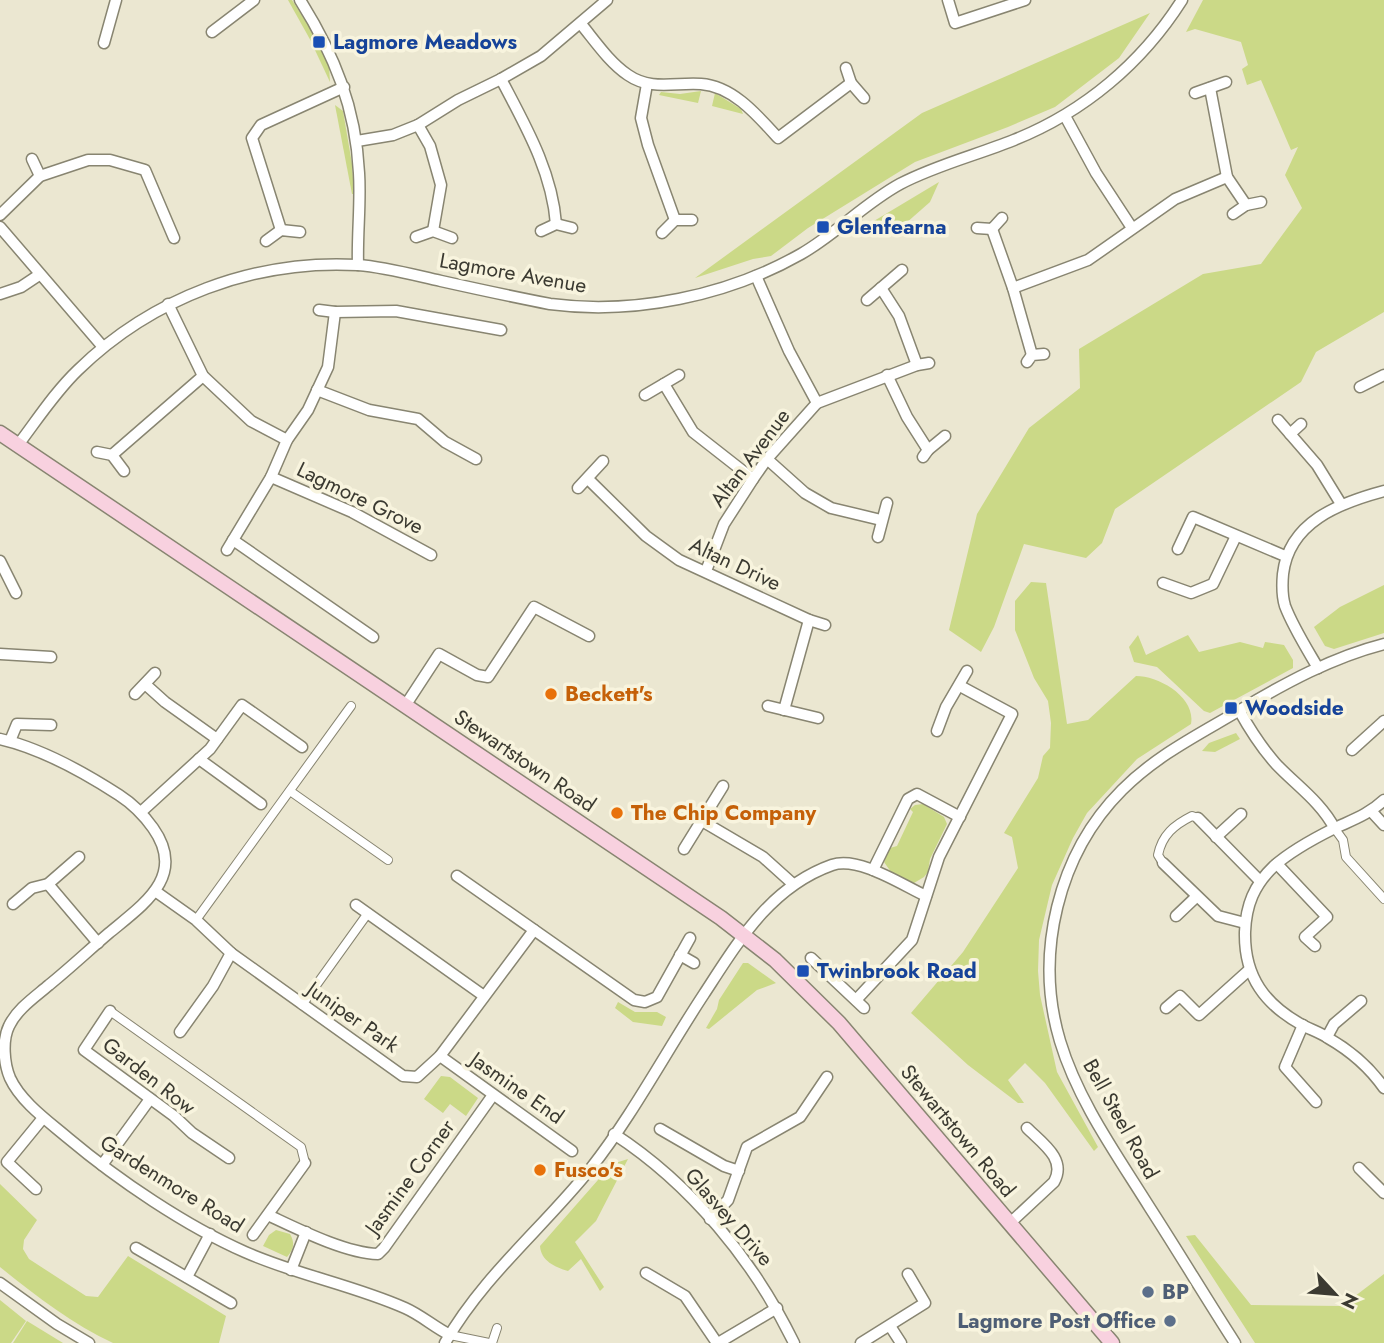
<svg xmlns="http://www.w3.org/2000/svg" width="1384" height="1343" font-family="Jost,sans-serif">
	<style>
		.green { fill: #cbd987 }
		.lines { fill: none; stroke-linecap: round; stroke-linejoin: round }
		.pedestrian-casing { stroke: #888571; stroke-width: 10 }
		.minor-casing { stroke: #888571; stroke-width: 13 }
		.secondary-casing { stroke: #888571; stroke-width: 17 }
		.pedestrian { stroke: #fff; stroke-width: 8 }
		.minor { stroke: #fff; stroke-width: 10 }
		.secondary { stroke: #f8d1df; stroke-width: 14 }
		.transit-dot { fill: #1a4fb4; stroke: #f8f4de; stroke-width: 2.5 }
		.food-dot { fill: #e8710a; stroke: #f8f4de; stroke-width: 2.5 }
		.service-dot { fill: #5c6f8a; stroke: #f8f4de; stroke-width: 2.5 }
		.labels { text-anchor: middle; dominant-baseline: central; stroke-width: 7; stroke-linejoin: round; paint-order: stroke }
		.transit-label { font-size: 21px; font-weight: bold; fill: #164399; stroke: #f8f4de; text-anchor: start }
		.street-label { font-size: 21px; fill: #3b3a31; stroke: #f8f4de }
		.food-label { font-size: 21px; font-weight: bold; fill: #c56008; stroke: #f8f4de; text-anchor: start }
		.service-label { font-size: 21px; font-weight: bold; fill: #4e5e75; stroke: #f8f4de; text-anchor: start }
	</style>
	<rect width="100%" height="100%" fill="#ebe7d1"/>
	<g class="green">
		<polygon points="288,0 292,0 318,40 312,43"/>
		<polygon points="1203,0 1384,0 1384,312 1316,352 1301,382 1115,509 1102,543 1086,558 1024,544 994,627 981,652 949,630 977,514 1029,428 1080,388 1079,349 1203,274 1261,264 1302,208 1285,175 1298,147 1291,150 1261,80 1247,85 1242,69 1248,65 1241,42 1195,29 1186,32"/>
		<polygon points="1150,13 1119,58 1055,107 1008,127 915,162 808,228 771,256 753,259 695,278 922,113"/>
		<polygon points="320,44 329,65 330,82 314,48"/>
		<polygon points="701,91 698,103 659,95 661,92 680,94"/>
		<polygon points="715,93 741,109 743,114 712,106"/>
		<polygon points="335,105 343,111 352,164 354,194 352,194"/>
		<polygon points="939,182 930,202 905,224 870,226 874,221"/>
		<path d="M1031 582 1046 583 1067 724 1088 720 1136 676C1159 676 1196 697 1191 724L1137 759 1087 813 1073 838 1052 885 1039 940 1038 971 1040 995 1057 1072 1098 1147 1094 1151 1045 1083 1025 1063 1008 1080 1024 1103H1018L968 1065 911 1013 963 952 1018 868 1012 837 1004 833 1038 778 1043 756 1050 748 1051 723 1048 701 1034 678 1015 630V601Z"/>
		<polygon points="1384,585 1384,633 1334,649 1325,646 1314,627 1340,607"/>
		<polygon points="1138,635 1146,655 1188,635 1199,652 1240,642 1263,648 1265,642 1284,645 1293,660 1293,668 1210,713 1204,711 1157,667 1134,662 1129,647"/>
		<polygon points="1236,733 1240,739 1215,752 1202,751 1209,743"/>
		<polygon points="923,804 944,817 947,824 930,859 928,872 924,877 914,883 891,872 884,862 890,848 897,846 913,812 910,809 915,805"/>
		<polygon points="743,963 748,963 776,983 757,990 709,1029 706,1028 717,1009 719,1000"/>
		<polygon points="618,1002 635,1012 657,1012 666,1017 662,1026 633,1022 615,1008"/>
		<polygon points="441,1076 450,1077 478,1098 466,1116 450,1104 443,1113 424,1099"/>
		<path d="M628 1159 596 1221 575 1242 604 1287 600 1291 581 1259 568 1271C555 1267 541 1261 540 1246L612 1164Z"/>
		<path d="M0 1184 37 1220 24 1240 23 1249 29 1259 86 1296 98 1297 128 1256 226 1316 219 1343H113C72 1324 35 1295 0 1267Z"/>
		<path d="M276 1230 290 1234C295 1243 294 1249 287 1257L263 1246 269 1235Z"/>
		<polygon points="1195,1235 1251,1305 1342,1306 1384,1274 1384,1343 1255,1343 1186,1236"/>
		<polygon points="0,1300 26,1321 11,1343 0,1343"/>
		<polygon points="27,1321 63,1343 13,1343"/>
	</g>
	<g class="lines">
		<defs>
			<g id="pedestrian">
				<polyline points="290,791 388,860"/>
				<polyline points="1335,829 1343,840 1346,857 1384,899"/>
				<path d="M1163 863 1158 855C1162 835 1174 825 1192 816L1198 818"/>
				<polyline points="196,920 351,706"/>
				<polyline points="302,1005 368,913"/>
				<polyline points="110,1011 301,1147 305,1163"/>
				<polyline points="450,1335 489,1343"/>
				<polyline points="492,1343 497,1328"/>
			</g>
			<g id="minor">
				<path d="M300 0C334 54 356 108 359 173 361 203 357 234 358 265"/>
				<polyline points="948,0 955,23 1025,0"/>
				<path d="M581 24C595 41 609 62 628 75 651 91 676 82 701 84 733 86 758 116 778 138L851 83"/>
				<polyline points="212,32 254,0"/>
				<polyline points="104,43 116,0"/>
				<polyline points="846,68 851,83 864,98"/>
				<path d="M501 79C525 125 552 171 556 224"/>
				<polyline points="647,84 641,118 648,145 675,220"/>
				<polyline points="1210,88 1227,177 1246,205"/>
				<polyline points="1195,93 1226,82"/>
				<polyline points="1065,116 1096,173 1132,228"/>
				<polyline points="418,125 430,146 441,185 433,231"/>
				<polyline points="357,141 393,135 418,125 458,100 501,79 541,56 607,0"/>
				<polyline points="32,159 40,176"/>
				<polyline points="1233,214 1246,205 1261,202"/>
				<polyline points="0,215 40,176 88,160 110,160 145,170 174,238"/>
				<polyline points="0,227 103,347"/>
				<polyline points="977,228 992,229 1002,218"/>
				<polyline points="992,229 1013,288 1032,355"/>
				<polyline points="281,230 252,138 261,125 344,87"/>
				<polyline points="541,231 556,224 572,228"/>
				<polyline points="662,233 675,220 692,220"/>
				<polyline points="416,237 433,231 452,238"/>
				<polyline points="266,241 281,230 300,232"/>
				<polyline points="756,276 789,351 817,403"/>
				<polyline points="881,288 899,316 917,365"/>
				<polyline points="1013,288 1088,260 1175,199 1227,177"/>
				<polyline points="0,294 21,287 39,275"/>
				<polyline points="867,300 902,270"/>
				<polyline points="168,304 203,376 251,421 287,440"/>
				<polyline points="319,310 335,312 396,311 501,330"/>
				<polyline points="1027,362 1032,355 1044,354"/>
				<polyline points="887,375 907,417 928,450"/>
				<polyline points="664,384 693,432 753,479"/>
				<polyline points="1360,387 1384,375"/>
				<polyline points="317,390 369,410 418,419 445,442 476,459"/>
				<polyline points="645,395 679,375"/>
				<polyline points="1278,420 1317,465 1341,504"/>
				<polyline points="1290,434 1301,424"/>
				<path d="M18 445C37 420 55 392 78 370 152 298 254 259 358 265 385 267 414 275 441 281 477 289 514 297 550 304 634 315 727 296 801 254 836 234 865 203 900 184 936 165 977 155 1014 140 1084 112 1142 63 1182 0"/>
				<polyline points="97,452 112,455 124,471"/>
				<polyline points="112,455 203,376"/>
				<polyline points="923,457 928,450 945,436"/>
				<polyline points="767,459 805,493 831,508 881,520"/>
				<polyline points="271,477 352,512 431,555"/>
				<polyline points="588,479 646,536 679,560 809,620 825,625"/>
				<polyline points="578,488 603,461"/>
				<polyline points="878,537 887,503"/>
				<polyline points="233,540 373,637"/>
				<polyline points="1178,549 1193,517 1285,556"/>
				<polyline points="227,550 271,477 287,440 308,410 328,367 335,312"/>
				<polyline points="0,561 16,593"/>
				<polyline points="706,571 724,524 753,479 767,459 817,403 917,365 929,363"/>
				<polyline points="1163,583 1191,593 1213,584 1236,536"/>
				<polyline points="0,654 51,657"/>
				<path d="M1318 668C1307 649 1293 627 1285 606 1282 596 1282 585 1283 574 1289 522 1339 503 1384 491"/>
				<polyline points="145,684 165,702 217,739"/>
				<polyline points="135,694 155,673"/>
				<polyline points="405,706 439,654 477,675 488,677 534,607 589,636"/>
				<polyline points="768,706 818,718"/>
				<polyline points="784,710 809,620"/>
				<path d="M1239 710C1250 730 1261 747 1276 764 1297 786 1321 802 1335 829"/>
				<polyline points="937,731 946,707 967,671"/>
				<path d="M0 739C40 748 85 773 119 795 133 804 143 814 153 828 187 876 144 904 109 933 89 950 70 968 49 985 35 997 17 1009 9 1026 2 1040 4 1064 10 1078 21 1102 48 1121 68 1138 118 1180 186 1226 245 1252 297 1275 353 1285 405 1308 421 1315 434 1327 450 1335"/>
				<polyline points="10,741 17,724 51,725"/>
				<polyline points="1352,750 1384,721"/>
				<polyline points="199,759 261,804"/>
				<path d="M1384 800C1368 815 1352 820 1333 829 1313 839 1291 851 1274 866 1254 885 1246 905 1245 932 1244 977 1265 1005 1304 1026 1312 1030 1321 1033 1328 1038 1349 1050 1370 1068 1384 1088"/>
				<polyline points="141,812 210,749 242,705 302,747"/>
				<polyline points="1372,812 1384,825"/>
				<polyline points="1198,818 1260,881"/>
				<polyline points="702,821 763,857 793,884"/>
				<polyline points="1216,837 1241,814"/>
				<polyline points="684,849 723,786"/>
				<polyline points="1163,863 1218,916 1245,923"/>
				<polyline points="1277,864 1327,917 1305,937 1315,946"/>
				<polyline points="873,870 908,799 917,794 960,817"/>
				<polyline points="457,876 634,1000 645,1002 657,997 690,938"/>
				<polyline points="48,884 98,943"/>
				<polyline points="155,891 196,920 231,953 403,1076 417,1077 440,1056 534,930"/>
				<polyline points="13,904 32,888 48,884 79,857"/>
				<polyline points="356,905 484,996"/>
				<polyline points="1176,916 1196,897"/>
				<polyline points="680,955 694,963"/>
				<polyline points="811,958 864,1008"/>
				<polyline points="856,1000 912,940 939,857 1012,714 960,686"/>
				<polyline points="1166,1008 1180,996 1199,1015 1249,970"/>
				<polyline points="110,1011 84,1050 174,1116 192,1133 229,1158"/>
				<polyline points="1303,1025 1285,1067 1316,1102"/>
				<polyline points="180,1032 213,986 231,953"/>
				<polyline points="1327,1037 1334,1024 1361,1001"/>
				<polyline points="440,1056 572,1151"/>
				<polyline points="660,1129 724,1166 739,1171"/>
				<path d="M614 1134C691 1184 754 1261 794 1343"/>
				<polyline points="102,1165 150,1099"/>
				<polyline points="1359,1168 1384,1193"/>
				<polyline points="36,1189 7,1162 43,1118"/>
				<path d="M268 1215C298 1229 345 1253 378 1254L384 1248 493 1095"/>
				<polyline points="710,1219 728,1200 747,1147 800,1117 827,1077"/>
				<path d="M1009 1224 1054 1182C1067 1159 1042 1143 1027 1128"/>
				<polyline points="253,1235 305,1163"/>
				<polyline points="136,1248 231,1303"/>
				<polyline points="291,1270 306,1232"/>
				<polyline points="646,1273 685,1296 717,1343"/>
				<polyline points="187,1277 210,1234"/>
				<polyline points="0,1283 57,1324 89,1343"/>
				<polyline points="890,1326 901,1343"/>
				<path d="M445 1343C483 1276 544 1227 591 1168 632 1116 667 1050 704 994 738 942 770 887 832 865 859 856 902 885 926 896"/>
				<polyline points="718,1343 777,1308"/>
				<polyline points="861,1343 925,1303 908,1274"/>
				<path d="M1235 1343C1206 1298 1179 1253 1150 1208 1117 1155 1078 1101 1060 1041 1034 954 1058 854 1122 790 1157 755 1198 735 1240 710 1285 683 1333 657 1384 644"/>
			</g>
			<polyline id="secondary" points="0,433 721,918 775,960 839,1023 1112,1343"/>
		</defs>
		<use href="#pedestrian" class="pedestrian-casing"/>
		<use href="#minor" class="minor-casing"/>
		<use href="#secondary" class="secondary-casing"/>
		<use href="#pedestrian" class="pedestrian"/>
		<use href="#minor" class="minor"/>
		<use href="#secondary" class="secondary"/>
	</g>
	<g class="transit-dot">
		<rect x="312" y="35" width="14" height="14" rx="3.5"/>
		<rect x="816" y="220" width="14" height="14" rx="3.5"/>
		<rect x="1224" y="701" width="14" height="14" rx="3.5"/>
		<rect x="796" y="964" width="14" height="14" rx="3.5"/>
	</g>
	<g class="food-dot">
		<circle cx="551" cy="694" r="7"/>
		<circle cx="617" cy="813" r="7"/>
		<circle cx="540" cy="1170" r="7"/>
	</g>
	<g class="service-dot">
		<circle cx="1148" cy="1292" r="7"/>
		<circle cx="1170" cy="1321" r="7"/>
	</g>
	<g class="labels">
		<g class="transit-label">
			<text x="333" y="42">Lagmore Meadows</text>
			<text x="837" y="227">Glenfearna</text>
			<text x="1245" y="708">Woodside</text>
			<text x="817" y="971">Twinbrook Road</text>
		</g>
		<g class="street-label">
			<text transform="translate(513 273) rotate(10)">Lagmore Avenue</text>
			<text transform="translate(750 458) rotate(-53)">Altan Avenue</text>
			<text transform="translate(360 498) rotate(26)">Lagmore Grove</text>
			<text transform="translate(735 564) rotate(25)">Altan Drive</text>
			<text transform="translate(525 761) rotate(34)">Stewartstown Road</text>
			<text transform="translate(353 1017) rotate(35)">Juniper Park</text>
			<text transform="translate(149 1076) rotate(38)">Garden Row</text>
			<text transform="translate(517 1088) rotate(35)">Jasmine End</text>
			<text transform="translate(1121 1119) rotate(61)">Bell Steel Road</text>
			<text transform="translate(958 1131) rotate(50)">Stewartstown Road</text>
			<text transform="translate(410 1177) rotate(-54)">Jasmine Corner</text>
			<text transform="translate(172 1184) rotate(32)">Gardenmore Road</text>
			<text transform="translate(729 1217) rotate(49)">Glasvey Drive</text>
		</g>
		<g class="food-label">
			<text x="565" y="694">Beckett's</text>
			<text x="631" y="813">The Chip Company</text>
			<text x="554" y="1170">Fusco's</text>
		</g>
		<g class="service-label">
			<text x="1162" y="1292">BP</text>
			<text x="1156" y="1321" text-anchor="end">Lagmore Post Office</text>
		</g>
	</g>
	<g transform="translate(1335 1294) rotate(116)" stroke="#f8f4de" stroke-width="5" paint-order="stroke">
	<path d="M0-5L12 26L0 18L-12 26Z" fill="#3b3a31"/>
	<text y="-10" font-size="19" font-weight="bold" text-anchor="middle" fill="#3b3a31">N</text>
	</g>
</svg>
